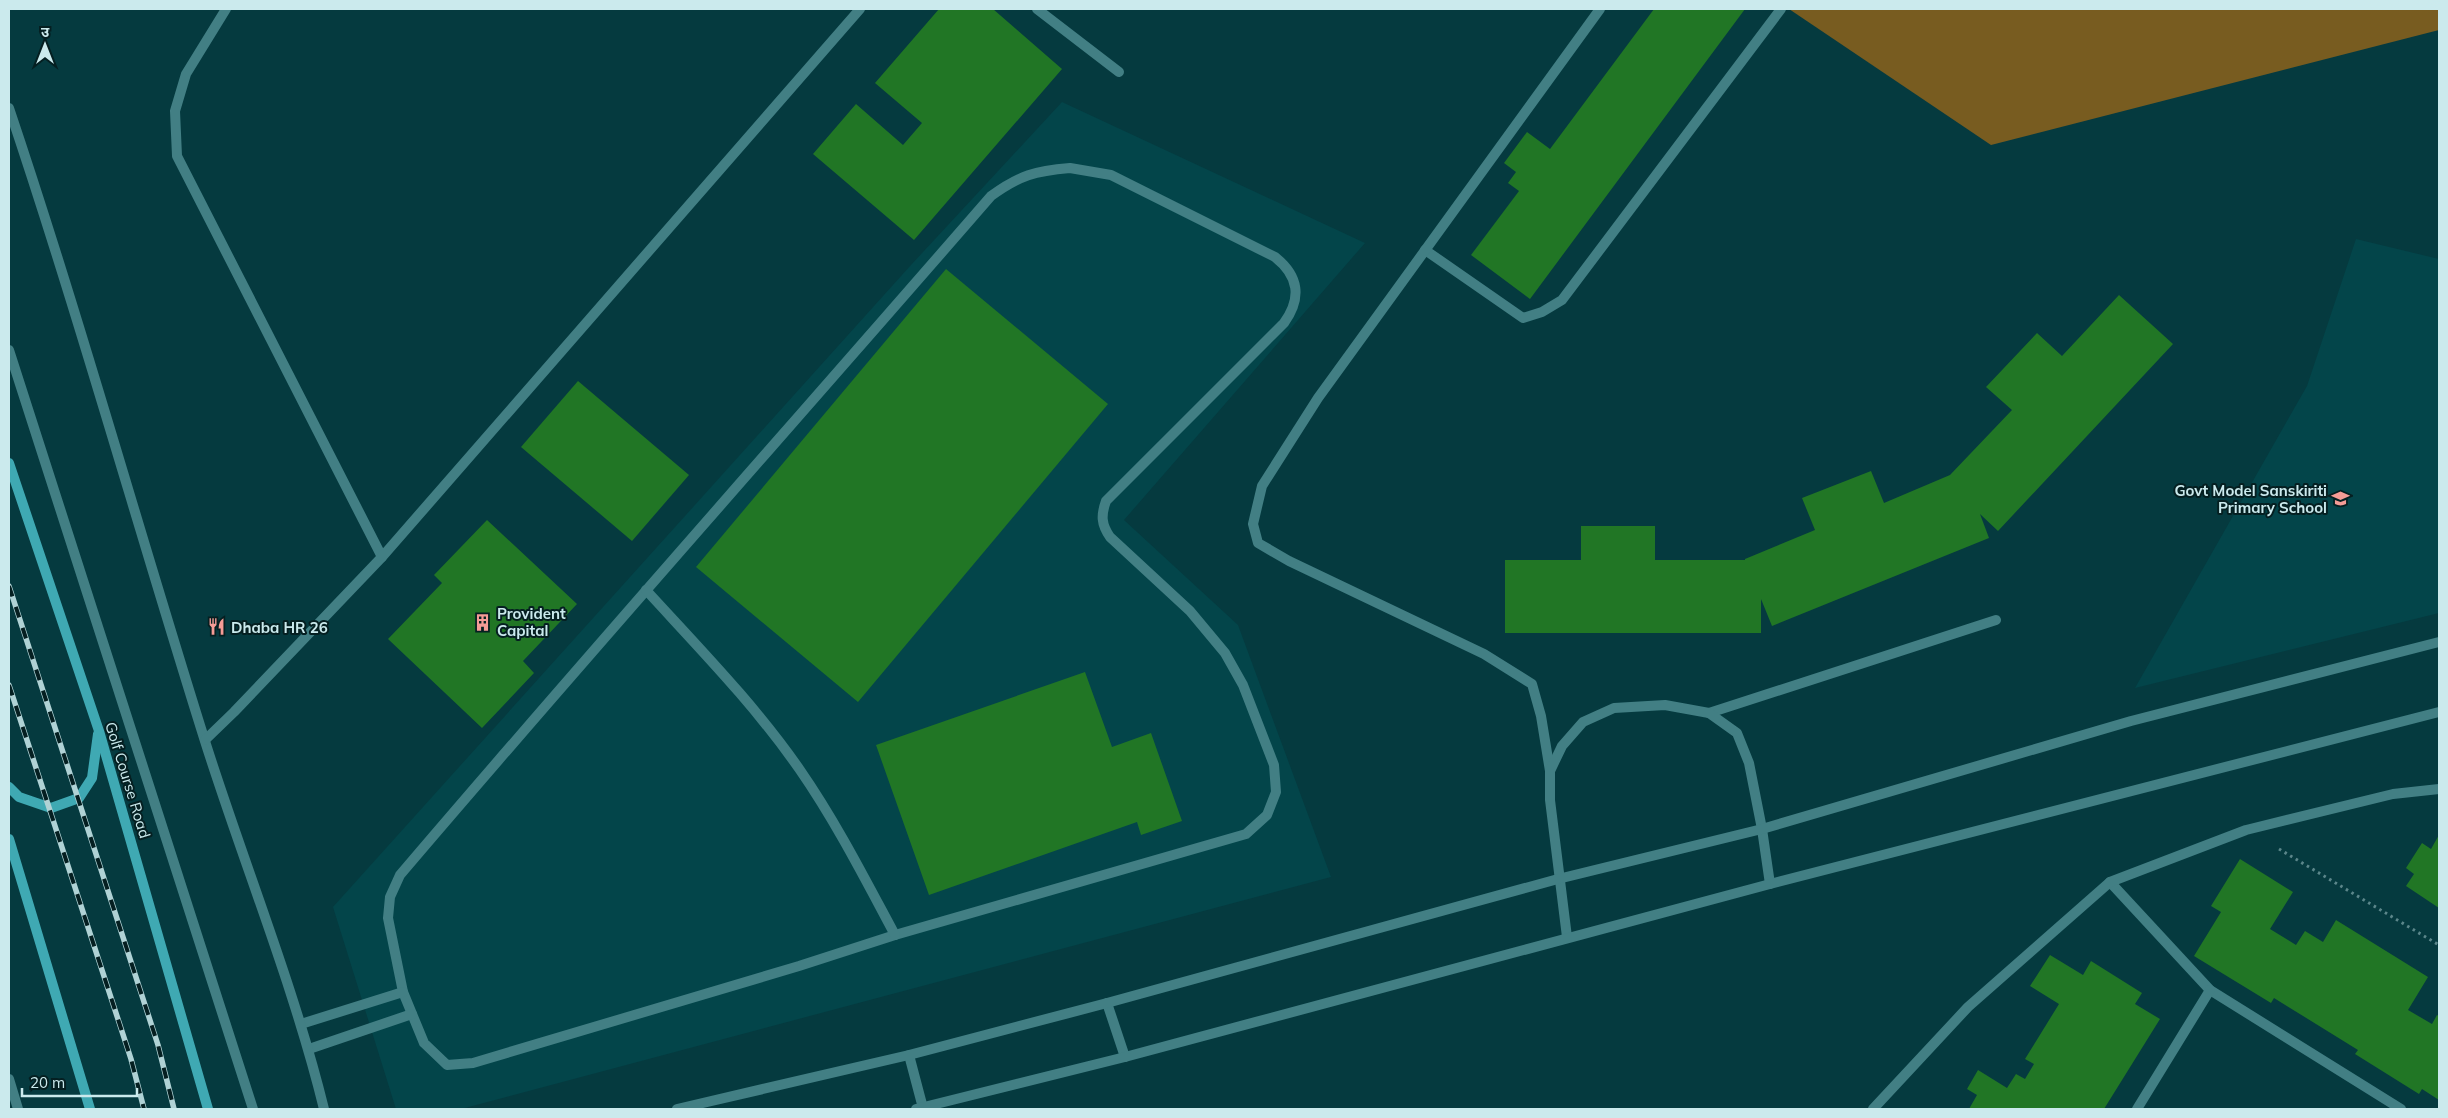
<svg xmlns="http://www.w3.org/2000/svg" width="2448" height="1118" font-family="Mulish,'Noto Sans Devanagari',sans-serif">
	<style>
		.built { fill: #03454a }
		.forest { fill: #785c20 }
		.building { fill: #217625 }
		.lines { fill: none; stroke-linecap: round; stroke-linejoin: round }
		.path { stroke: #5b868a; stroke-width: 3; stroke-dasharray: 2.5 4; stroke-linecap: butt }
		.service { stroke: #427f84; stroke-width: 10 }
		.minor { stroke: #427f84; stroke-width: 10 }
		.tertiary { stroke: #427f84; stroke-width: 10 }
		.secondary { stroke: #3fa9b3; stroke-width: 10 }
		.rail-casing { stroke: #b0d2d5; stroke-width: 5.5 }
		.rail { stroke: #051f21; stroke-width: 4; stroke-dasharray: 11; stroke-linecap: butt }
		.labels { text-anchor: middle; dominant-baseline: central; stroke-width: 4; stroke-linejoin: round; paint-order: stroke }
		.poi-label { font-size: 15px; font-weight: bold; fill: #cbeaed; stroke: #051f21; text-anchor: start }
		.street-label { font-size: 15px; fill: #cbeaed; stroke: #051f21 }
	</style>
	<rect width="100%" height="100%" fill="#053a3f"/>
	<g class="built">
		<polygon points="1062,102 1365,243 1124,520 1238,625 1331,877 461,1109 396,1109 333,907 911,265"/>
		<polygon points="2356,239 2439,259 2439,613 2135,688 2307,386"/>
	</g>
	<polygon class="forest" points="1789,9 2439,9 2439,30 1991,145"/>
	<g class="building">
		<polygon points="939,9 993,9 1062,69 914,240 813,154 856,104 903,145 922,123 875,83"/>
		<polygon points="1654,9 1745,9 1530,299 1471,255 1519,191 1508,183 1516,172 1504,163 1527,132 1550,149"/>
		<polygon points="946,269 1108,404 858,702 696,567"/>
		<polygon points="2119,295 2173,344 1998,531 1980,514 1989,538 1772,626 1761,599 1761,633 1505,633 1505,560 1581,560 1581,526 1655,526 1655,560 1745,560 1745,559 1815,530 1802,498 1871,471 1884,503 1950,475 2012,410 1986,387 2037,333 2062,356"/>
		<polygon points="578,381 689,475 632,541 521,447"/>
		<polygon points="487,520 577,604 523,661 534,673 482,728 388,639 442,583 434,575"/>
		<polygon points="1085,672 1112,747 1151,733 1182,821 1141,835 1137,822 929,895 876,745"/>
		<polygon points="2439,835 2439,908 2406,886 2414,874 2406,868 2422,843 2431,849"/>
		<polygon points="2240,859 2293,892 2270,929 2296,945 2305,931 2323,942 2336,920 2428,977 2408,1010 2432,1024 2437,1015 2439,1016 2439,1100 2422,1089 2419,1094 2355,1054 2358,1050 2274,998 2271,1003 2194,956 2221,912 2211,906"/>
		<polygon points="2050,955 2083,975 2091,961 2142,993 2135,1004 2160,1019 2104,1109 1969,1109 1977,1095 1967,1089 1978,1070 2007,1088 2016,1074 2025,1079 2034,1064 2025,1059 2059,1004 2030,986"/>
	</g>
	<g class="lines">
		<polyline class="path" points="2279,849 2439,945"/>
		<g class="service">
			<path d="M1070 168 1111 175 1275 257C1299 276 1302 298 1284 323L1106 501C1101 515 1101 524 1110 537L1190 611 1225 653 1243 685 1274 765 1276 792 1267 815 1246 834 895 935 799 966 473 1063 447 1065 424 1043 403 992 388 918 390 897 400 875C594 647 794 423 991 196 1020 175 1035 171 1070 168Z"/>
			<path d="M646 590C699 648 755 705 800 770 836 822 865 879 895 935"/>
			<polyline points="301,1024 403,992"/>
			<polyline points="309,1049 412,1014"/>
		</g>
		<g class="minor">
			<polyline points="226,9 186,74 175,111 177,156 382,557"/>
			<polyline points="1037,9 1119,72"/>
			<path d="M9 108C79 316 138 528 204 738 243 862 293 983 324 1109"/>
			<polyline points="1425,250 1523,318 1542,312 1562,300 1781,9"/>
			<polyline points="1709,713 1996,620"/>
			<polyline points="205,740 234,712 382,557 860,9"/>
			<polyline points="1550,771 1541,716 1532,684 1484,654 1289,561 1258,543 1253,524 1262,486 1318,398 1600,9"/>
			<polyline points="2110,882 2210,990 2401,1109"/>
			<polyline points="1567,937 1550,800 1550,771 1562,746 1583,722 1614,708 1665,705 1709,713 1737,733 1749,763 1762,829 1770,884"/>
			<polyline points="1107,1003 1125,1057"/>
			<polyline points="909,1055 923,1108"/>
			<polyline points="677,1109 909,1055 1107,1003 1558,879 1762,829 2131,721 2439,642"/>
			<polyline points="916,1109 1125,1057 1770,884 2439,712"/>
			<polyline points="1873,1109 1968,1007 2110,882 2246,830 2393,794 2439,789"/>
			<polyline points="2137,1109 2210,990"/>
		</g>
		<g class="tertiary">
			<polyline points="9,350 253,1109"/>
			<polyline points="9,1079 18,1109"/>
		</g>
		<g class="secondary">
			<polyline points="9,463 99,731 208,1109"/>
			<polyline points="9,787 19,797 51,808 79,798 92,778 98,734"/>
			<polyline points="9,839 90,1109"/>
		</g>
		<defs>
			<g id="rail">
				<polyline points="9,586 158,1045 174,1109"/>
				<polyline points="9,685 131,1059 144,1109"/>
			</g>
		</defs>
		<use href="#rail" class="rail-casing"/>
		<use href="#rail" class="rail"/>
	</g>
	<defs>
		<symbol id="school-bare" viewBox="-9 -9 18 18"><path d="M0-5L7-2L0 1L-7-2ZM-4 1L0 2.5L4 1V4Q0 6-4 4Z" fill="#f59c96" stroke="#051f21" stroke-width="2.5" paint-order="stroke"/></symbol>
		<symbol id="building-bare" viewBox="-9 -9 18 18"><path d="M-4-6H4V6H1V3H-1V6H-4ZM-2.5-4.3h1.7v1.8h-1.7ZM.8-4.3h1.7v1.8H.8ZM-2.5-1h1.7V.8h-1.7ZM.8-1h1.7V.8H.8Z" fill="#f59c96" stroke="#051f21" stroke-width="2.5" paint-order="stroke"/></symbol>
		<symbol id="restaurant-bare" viewBox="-9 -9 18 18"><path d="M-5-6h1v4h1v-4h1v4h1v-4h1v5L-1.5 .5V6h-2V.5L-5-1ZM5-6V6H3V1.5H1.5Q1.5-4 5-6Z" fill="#f59c96" stroke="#051f21" stroke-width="2.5" paint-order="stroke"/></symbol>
	</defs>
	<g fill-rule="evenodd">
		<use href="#school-bare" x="2328" y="486" width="25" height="25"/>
		<use href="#building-bare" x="470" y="610" width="25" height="25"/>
		<use href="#restaurant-bare" x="204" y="614" width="25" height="25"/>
	</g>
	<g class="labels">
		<g class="poi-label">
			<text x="2327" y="490" text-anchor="end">Govt Model Sanskiriti<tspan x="2327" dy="17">Primary School</tspan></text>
			<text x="497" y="613">Provident<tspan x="497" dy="17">Capital</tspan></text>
			<text x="231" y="627">Dhaba HR 26</text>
		</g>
		<g class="street-label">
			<text transform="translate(128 780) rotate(73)">Golf Course Road</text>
		</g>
	</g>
	<rect width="2448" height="1118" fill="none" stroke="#cbeaed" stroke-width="20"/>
	<g transform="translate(45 45)" stroke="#051f21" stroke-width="4" paint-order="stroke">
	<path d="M0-4L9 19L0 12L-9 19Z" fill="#cbeaed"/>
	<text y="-8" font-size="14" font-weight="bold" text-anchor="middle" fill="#cbeaed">उ</text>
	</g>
	<path d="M22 1088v8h115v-8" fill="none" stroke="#cbeaed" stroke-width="2.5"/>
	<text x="30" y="1088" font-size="15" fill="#cbeaed" stroke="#051f21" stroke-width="4" paint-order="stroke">20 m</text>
</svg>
